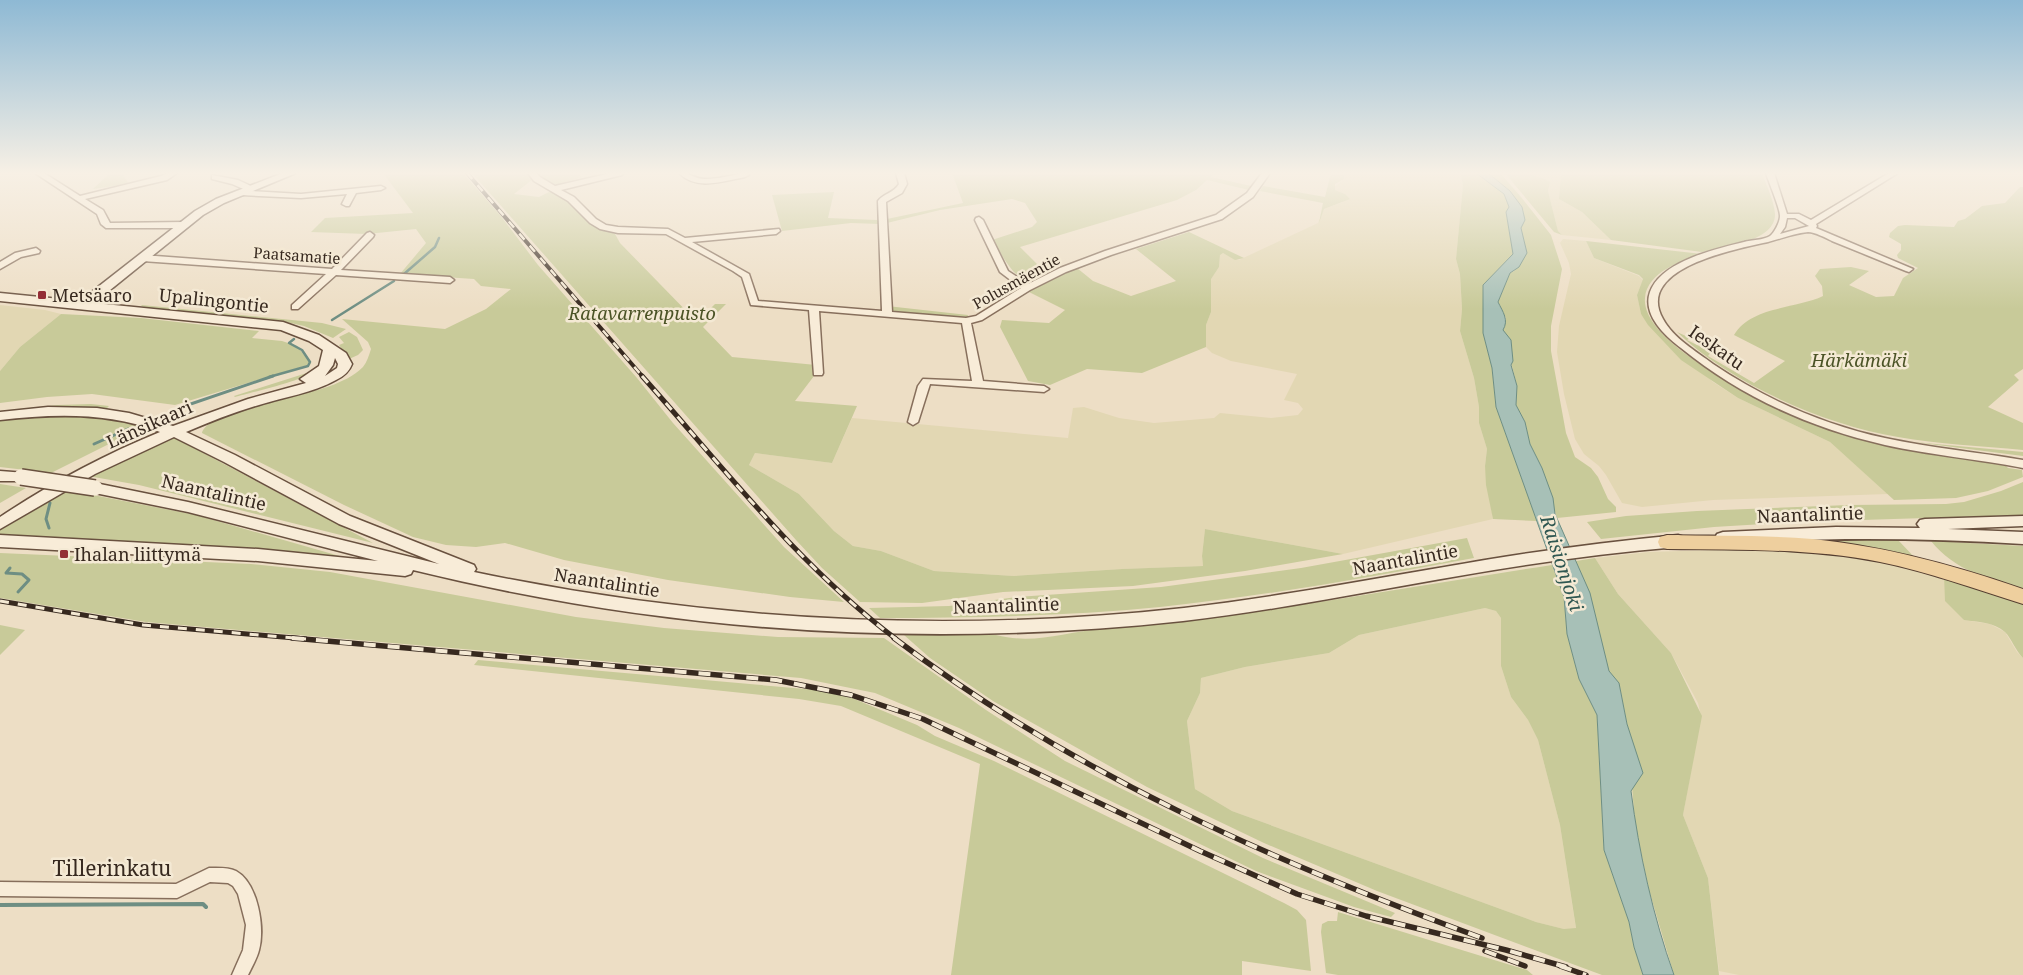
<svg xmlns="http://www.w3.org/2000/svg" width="2023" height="975" font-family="'Noto Serif',serif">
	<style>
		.farmland { fill: #e2d7b3 }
		.green { fill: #c8ca99; fill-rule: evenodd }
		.water { fill: #a7c0b7; stroke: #6e8e83 }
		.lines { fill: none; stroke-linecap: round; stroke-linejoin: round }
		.stream-far2 { stroke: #6e8e83; stroke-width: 2.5 }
		.stream-far1 { stroke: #6e8e83; stroke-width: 3 }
		.stream { stroke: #6e8e83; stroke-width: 4 }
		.street-casing { stroke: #876f5c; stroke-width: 3 }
		.secondary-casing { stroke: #69513f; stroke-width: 3 }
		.primary-casing { stroke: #553e30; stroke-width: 2 }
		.street { fill: #f8ecd8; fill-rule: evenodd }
		.secondary { fill: #f8ecd8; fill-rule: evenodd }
		.primary { fill: #eecf9e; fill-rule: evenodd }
		.rail-far2-casing { stroke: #37291f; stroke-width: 4 }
		.rail-far1-casing { stroke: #37291f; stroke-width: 5 }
		.rail-casing { stroke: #37291f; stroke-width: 5.5 }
		.rail-far2 { stroke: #f4e9d4; stroke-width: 2.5; stroke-dasharray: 8; stroke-linecap: butt }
		.rail-far1 { stroke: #f4e9d4; stroke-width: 3; stroke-dasharray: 9; stroke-linecap: butt }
		.rail { stroke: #f4e9d4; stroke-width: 4; stroke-dasharray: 12; stroke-linecap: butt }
		.secondary-bridge-casing { stroke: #69513f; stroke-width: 18; stroke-linecap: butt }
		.secondary-bridge { stroke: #f8ecd8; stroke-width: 15 }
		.poi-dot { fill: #942e36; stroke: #f4e9d4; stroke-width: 2 }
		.labels { text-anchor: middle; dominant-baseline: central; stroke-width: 5; stroke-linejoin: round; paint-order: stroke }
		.far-street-label { font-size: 15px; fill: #37291f; stroke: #f4e9d4 }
		.poi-label { font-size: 18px; fill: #37291f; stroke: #f4e9d4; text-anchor: start }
		.street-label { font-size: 18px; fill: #37291f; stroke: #f4e9d4 }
		.park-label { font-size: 18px; font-style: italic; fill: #4b5326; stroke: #f4e9d4 }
		.water-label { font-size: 19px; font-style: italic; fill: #2f5751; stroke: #f4e9d4 }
		.near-street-label { font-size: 21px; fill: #37291f; stroke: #f4e9d4 }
	</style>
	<rect width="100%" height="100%" fill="#eddec5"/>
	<g class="farmland">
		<polygon points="1344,173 1460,173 1463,185 1456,259 1460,274 1462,309 1460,331 1474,378 1479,407 1479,423 1487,449 1485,466 1493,519 1343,554 1205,529 1202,556 1203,566 1122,569 1014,576 934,571 881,551 853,546 834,531 799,494 749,465 755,453 832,463 852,418 1068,438 1073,408 1084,407 1119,418 1154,423 1214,418 1220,413 1271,418 1298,415 1303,409 1298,403 1284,400 1297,374 1231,361 1212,353 1206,347 1206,325 1211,312 1211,278 1219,267 1220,254 1223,253 1239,260 1318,223 1324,209 1343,202 1345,194 1335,190 1334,187 1342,181 1345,176"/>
		<polygon points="1518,173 1561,173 1559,199 1582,212 1611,240 1562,235 1558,231 1548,191 1549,188 1540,177"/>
		<polygon points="1563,239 1586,241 1594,258 1639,276 1643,280 1637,295 1641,314 1713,382 1738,398 1830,442 1888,494 1713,500 1642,507 1622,503 1606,475 1599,466 1584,454 1575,439 1564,394 1557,352 1559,326 1571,274 1569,263 1560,243"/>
		<polygon points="0,305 45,310 61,314 20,347 0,371"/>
		<polygon points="1746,549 1855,555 1944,575 1964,620 1990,624 2005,632 2017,652 2023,658 2023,975 1739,975 1719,971 1708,878 1683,815 1701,716 1698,703 1671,653 1618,594 1595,558 1649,552"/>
		<polygon points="1485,608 1496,611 1501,618 1501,666 1511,697 1528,720 1538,740 1560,825 1576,929 1564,929 1536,922 1232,811 1195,789 1187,721 1200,693 1201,678 1245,667 1329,653 1359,635"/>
	</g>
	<g class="green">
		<polygon points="110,173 125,173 123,175 129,184 93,189"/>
		<path d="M383 173H463L500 215 538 265 637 378 673 423 784 547 844 602 790 597 668 580 564 560 505 543 476 547 446 545 413 537 344 505 202 433C206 411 307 395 330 386 341 382 354 376 363 367 367 362 369 355 371 349L368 342 342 319 445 329 486 309 511 289 481 286 474 279 400 274 426 243 416 229 367 234 311 232 325 218 413 213Z"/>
		<polygon points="472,173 528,173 533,179 514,194 539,197 551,191 568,202 590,224 615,234 620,243 697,322 715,304 726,304 703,327 732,357 816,365 814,376 795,401 857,406 832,463 755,453 749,465 799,494 834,531 853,546 881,551 934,571 1014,576 1122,569 1203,566 1202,556 1205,529 1343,554 1245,571 1133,586 1003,592 922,603 860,602 822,568 796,540"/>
		<polygon points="538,173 578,173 582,177 556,185 541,177"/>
		<path d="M952 173H1214L1211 177 1251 186 1249 190 1207 180 1196 190 1177 200 1020 247 1047 274 1031 286C1010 273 1005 259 992 240L1032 227 1037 222 1025 203 1012 199 940 210 887 223V219L963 203Z"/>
		<polygon points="1331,173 1344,173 1344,179 1335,184 1335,190 1345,194 1350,199 1324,209 1319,223 1323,203 1260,191 1263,186 1325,197"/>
		<polygon points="1460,173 1476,173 1504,194 1509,207 1506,213 1513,254 1483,285 1483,333 1492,368 1496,407 1537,521 1493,519 1486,485 1485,466 1487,449 1479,423 1479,407 1474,378 1460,331 1462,309 1460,274 1456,259 1463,185"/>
		<polygon points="1488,173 1500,173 1521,197 1551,235 1562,269 1551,326 1551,351 1566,433 1575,457 1591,468 1598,477 1608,499 1616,507 1616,512 1557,518 1542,468 1530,444 1525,422 1516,405 1517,386 1503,330 1506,318 1498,302 1510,273 1514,271 1527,253 1510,191"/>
		<path d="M1505 173C1518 173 1539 174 1550 182L1548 191 1558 231 1562 235 1554 232Z"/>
		<path d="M1561 173H1762C1766 185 1774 200 1775 214 1776 240 1727 247 1709 251L1702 252 1611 240 1582 212 1559 199Z"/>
		<path d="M2020 187H2023V369L2014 375 2019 380 1988 407 2023 423V450C1981 446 1939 444 1898 437 1823 424 1733 385 1677 332L1690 338 1687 340 1711 352 1708 356 1754 383 1785 361 1736 336 1734 335C1751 306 1796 309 1823 296L1822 286 1815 276 1820 269 1851 267 1869 271 1849 285 1876 297 1894 296 1903 278 1918 268 1898 258 1897 255 1901 250V244L1889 237 1890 233 1898 226 1905 225 1954 227 1958 221 1965 219 1982 206 2005 203Z"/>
		<polygon points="834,192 828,218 877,220 880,224 851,223 782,231 772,195"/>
		<path d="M1189 232 1244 258 1235 260 1223 253 1220 255 1219 267 1211 279V312L1206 325V347L1142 373 1087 369 1050 385 1028 381 1000 327 1002 320 1049 323 1065 310 1029 292C1045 279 1057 271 1077 268L1093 281 1131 296 1176 281 1136 249Z"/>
		<path d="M1586 241 1702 254C1681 261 1647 272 1645 298 1640 349 1798 419 1839 432 1893 450 1951 454 2006 466L2008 468 2022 470 2023 477 1988 491 1956 498 1894 500 1830 442 1738 398 1681 360 1648 325 1641 314 1637 295 1643 279 1639 275 1594 258Z"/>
		<polygon points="142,305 322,323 346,329 333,338 304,326 286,322 152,309 141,306"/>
		<polygon points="887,306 968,315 966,321 887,314"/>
		<polygon points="61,314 141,318 259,331 252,338 282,341 297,346 311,364 175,405 92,394 47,397 0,403 0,371 20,347"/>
		<polygon points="349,332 357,337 363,350 358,355 349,359 339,345 344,343 339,337"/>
		<path d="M313 371C307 380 249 393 235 397L234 396Z"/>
		<polygon points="91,404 109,406 106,409 79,407 0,413 0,411 58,405"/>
		<polygon points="81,415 124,421 143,427 51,473 0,467 0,419 25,416"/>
		<polygon points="171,438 175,438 373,543 139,485 88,476"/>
		<polygon points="1914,442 2023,452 2023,456"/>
		<polygon points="2023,482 2023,515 1797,522 1714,527 1601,539 1587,522 1626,516 1697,511 1849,505 1946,504 1964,502 2001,491"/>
		<polygon points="0,484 26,488 0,503"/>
		<polygon points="58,492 93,495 196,515 343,557 0,535 0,528"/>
		<path d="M1467 538 1474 558C1370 577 1265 596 1160 607 1067 616 974 618 880 618L869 608 949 606 1017 597 1161 587 1301 568Z"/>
		<polygon points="1825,540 1898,540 1917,560 1825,542"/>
		<path d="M1931 541 2023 546V591C1990 580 1954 570 1931 541Z"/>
		<polygon points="0,553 251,564 330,572 576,617 664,628 778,637 884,638 986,710 1065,761 1263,858 1395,913 1391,917 1354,907 1256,871 959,728 875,693 801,678 146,622 0,598"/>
		<polygon points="1595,558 1618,594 1671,653 1702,716 1683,815 1708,878 1719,975 1674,975 1649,890 1635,824 1627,724 1620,688 1609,671 1576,561"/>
		<path d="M1552 565 1564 597 1567 634 1579 679 1597 715 1604 850 1629 922 1634 947 1643 975H1602L1377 891 1264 843 1147 787 993 701 930 658 904 635H996C1034 645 1064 632 1101 629 1253 616 1402 588 1552 565ZM1485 608 1496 611 1501 618V666L1511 697 1528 720 1538 740 1560 825 1576 928 1564 929 1536 922 1232 811 1195 789 1187 721 1200 693 1201 678 1245 667 1329 653 1359 635Z"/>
		<path d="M1944 575 2023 601V658C2015 650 2012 639 2005 632 1994 622 1977 622 1964 620L1945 601Z"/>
		<polygon points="0,625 25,630 0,655"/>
		<polygon points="478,660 817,690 852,698 917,725 935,736 994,761 1284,903 1297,910 1306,920 1311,971 1242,961 1242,975 951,975 980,764 841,706 799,699 474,665"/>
		<polygon points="1338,912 1527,970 1533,975 1338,975 1326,973 1321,932 1322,924 1328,921 1337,921"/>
	</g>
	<path class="water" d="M1476 173H1488L1510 191 1522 207 1525 220 1521 228 1527 253 1519 267 1510 273 1498 302C1503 312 1509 320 1503 330L1511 340 1513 361 1511 365 1517 386 1516 405 1525 422 1530 444 1542 468 1553 498 1555 514 1590 593 1609 671 1619 683 1627 724 1643 773 1631 791C1639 853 1653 916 1674 975H1643L1634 947 1629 922 1604 850 1597 715 1579 679 1567 634 1564 597 1496 407 1492 368 1483 333V285L1513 254 1506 212 1509 207 1504 194Z"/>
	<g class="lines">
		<g class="stream-far2">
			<polyline points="404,274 435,247 439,238"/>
			<polyline points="332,320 394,281"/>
			<polyline points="269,377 308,366 310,362 302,350 289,343 294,339"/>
		</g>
		<g class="stream-far1">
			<polyline points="176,409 273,376"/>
			<polyline points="94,444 128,429"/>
			<polyline points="49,528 46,519 50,503"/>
			<polyline points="10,568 6,573 22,574 29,580 18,592"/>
		</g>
		<polyline class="stream" points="0,905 203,904 206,907"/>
		<defs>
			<g id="street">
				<polygon points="35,173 44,173 80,196 161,176 168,173 177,173 167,180 85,199 103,210 110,223 184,222 188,225 184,228 106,228 101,224 97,214"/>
				<path d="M528 173H536L540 177 555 186 611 173H623L622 175 561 190 574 197 596 219 606 225 618 227 668 229 685 238 779 229 780 231 776 234 692 242 749 274 758 301 882 311 878 201C884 193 894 193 899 184L896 173H904L907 184 902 193 886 202 892 312 966 318 976 316 1021 288 1000 272 975 220 976 218 979 217 983 220 1008 271 1028 284 1060 268 1105 251 1216 215 1247 193 1262 173H1270L1253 197 1222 219 1111 255 1066 272 1030 290 982 320 971 323 983 381 1044 386 1049 389 1044 392 930 384 918 422 913 425 908 422 918 386 923 379 972 381 962 323 819 311 823 373 822 375H814L809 310 751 305 742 277 733 271 666 234 618 233 600 229 590 223 568 201 534 181Z"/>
				<path d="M679 173C689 172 695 179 705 179 719 179 732 175 745 173L749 175 745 177C723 181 697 191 679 173Z"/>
				<path d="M1766 173H1774L1787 214H1799L1811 220 1889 173H1898L1816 224 1817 226 1816 228 1913 269 1909 272 1906 271C1881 261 1857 251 1832 241 1826 238 1815 232 1808 232 1795 233 1780 239 1768 242 1736 249 1634 268 1663 319 1673 338 1696 351 1713 364 1765 399 1824 425 1885 438 1931 448 1977 452 2023 460V468C1977 459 1930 455 1885 445 1810 428 1740 396 1681 348 1665 336 1642 315 1650 292 1661 261 1716 249 1744 242 1751 240 1764 240 1770 236 1774 233 1780 222 1780 216 1780 208 1769 183 1766 173ZM1787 218H1795L1809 226 1780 234 1785 227Z"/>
				<polygon points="212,175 238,180 253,187 254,189 251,191 301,194 381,186 385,188 381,190 356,193 349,206 346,206 342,204 347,194 301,198 241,195 237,193 238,191 248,191 232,184 212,179"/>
				<polygon points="370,232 374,235 373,237 341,270 450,277 454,280 450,283 336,275 298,309 292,309 292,305 326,274 142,261 138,258 142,255 332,269 367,233"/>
				<polygon points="36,248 40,251 39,253 21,257 0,269 0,262 15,253"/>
				<path d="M209 868C218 868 228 867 236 871 258 883 265 928 259 950 257 958 252 967 248 975H232L243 950 246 925 238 894 233 886 228 883 210 882 177 898 0 896V882L176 884Z"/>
			</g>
			<g id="secondary">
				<path d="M283 173H296L224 203 203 215 94 303 283 322 319 335 346 353 352 364C349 372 344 376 336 380 313 393 284 397 259 405 234 412 210 422 186 432L235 455 350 516 474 565 476 569 474 572C708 621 946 634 1184 608 1287 596 1388 576 1491 559 1553 549 1615 541 1678 535L1684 537 1686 541 1684 545 1678 547C1616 552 1555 560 1494 570 1390 587 1287 609 1183 621 925 649 665 632 413 570L411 574 405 576 258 561 0 547V535L258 549 378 561 188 512 90 492 87 488 90 484 95 483 188 502 439 564 339 524 224 462 174 437 95 474 0 529V517C51 483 104 455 160 432 108 412 54 414 0 420V412L48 407 97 408 129 413 173 426 248 399 306 383 300 379 319 366 323 350 309 341 281 330 0 301V293L80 301 195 211 216 199ZM335 358 338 364 337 368 325 376 333 365Z"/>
				<polygon points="0,471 26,473 28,477 26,481 0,481"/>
				<path d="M2023 516V526L1948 529 2023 532V544C1923 538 1823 537 1723 544L1717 542 1715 538 1717 534 1723 532 1836 527 1920 528 1917 524 1920 520 1925 519Z"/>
			</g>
			<path id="primary" d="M1667 535C1715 536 1764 535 1812 539 1885 546 1954 565 2023 589V604C1975 589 1929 572 1880 562 1810 548 1738 550 1667 549L1660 547 1658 542 1660 537Z"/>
		</defs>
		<use href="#street" class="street-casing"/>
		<use href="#secondary" class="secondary-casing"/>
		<use href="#primary" class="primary-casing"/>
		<use href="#street" class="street"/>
		<use href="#secondary" class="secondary"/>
		<use href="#primary" class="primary"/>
		<defs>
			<polyline id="rail-far2" points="467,173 643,377"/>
			<g id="rail-far1">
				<path d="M642 376C723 467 798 565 896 639"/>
				<polyline points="0,601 143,625 306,639"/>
			</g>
			<g id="rail">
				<polyline points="292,638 776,680 851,695 923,719 1200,851 1297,894 1366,916 1506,950 1566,967"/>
				<path d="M894 638C1072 773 1274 862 1482 938"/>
				<polyline points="1485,951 1525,966"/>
				<polyline points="1560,966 1586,975"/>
			</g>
		</defs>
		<use href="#rail-far2" class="rail-far2-casing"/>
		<use href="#rail-far1" class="rail-far1-casing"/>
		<use href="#rail" class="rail-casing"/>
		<use href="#rail-far2" class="rail-far2"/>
		<use href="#rail-far1" class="rail-far1"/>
		<use href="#rail" class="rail"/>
		<defs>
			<polyline id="secondary-bridge" points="21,477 95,488"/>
		</defs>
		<use href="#secondary-bridge" class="secondary-bridge-casing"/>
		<use href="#secondary-bridge" class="secondary-bridge"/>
	</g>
	<linearGradient id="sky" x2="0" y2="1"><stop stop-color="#8eb9d4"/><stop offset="0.56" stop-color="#f7f0e5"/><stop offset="1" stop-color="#f7f0e5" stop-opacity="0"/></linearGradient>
	<rect width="2023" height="309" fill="url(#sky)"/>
	<g class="poi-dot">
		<rect x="37" y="290" width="10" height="10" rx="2.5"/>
		<rect x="59" y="549" width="10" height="10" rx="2.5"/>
	</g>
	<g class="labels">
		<g class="far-street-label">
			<text transform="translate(297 255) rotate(4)">Paatsamatie</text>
			<text transform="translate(1016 281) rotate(-29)">Polusmäentie</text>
		</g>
		<g class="poi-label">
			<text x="52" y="295">Metsäaro</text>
			<text x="74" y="554">Ihalan liittymä</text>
		</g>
		<g class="street-label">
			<text transform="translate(214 300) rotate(6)">Upalingontie</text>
			<text transform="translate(1717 347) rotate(35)">Ieskatu</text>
			<text transform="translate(149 424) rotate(-24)">Länsikaari</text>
			<text transform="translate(214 492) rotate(13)">Naantalintie</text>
			<text transform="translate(1810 514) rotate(-2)">Naantalintie</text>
			<text transform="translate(1405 559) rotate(-10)">Naantalintie</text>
			<text transform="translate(607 582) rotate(9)">Naantalintie</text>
			<text transform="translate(1006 605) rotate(-2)">Naantalintie</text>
		</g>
		<g class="park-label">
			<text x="642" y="313">Ratavarrenpuisto</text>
			<text x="1859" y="360">Härkämäki</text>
		</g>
		<g class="water-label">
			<text transform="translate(1562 563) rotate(72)">Raisionjoki</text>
		</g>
		<g class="near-street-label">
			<text x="112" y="868">Tillerinkatu</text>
		</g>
	</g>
</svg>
